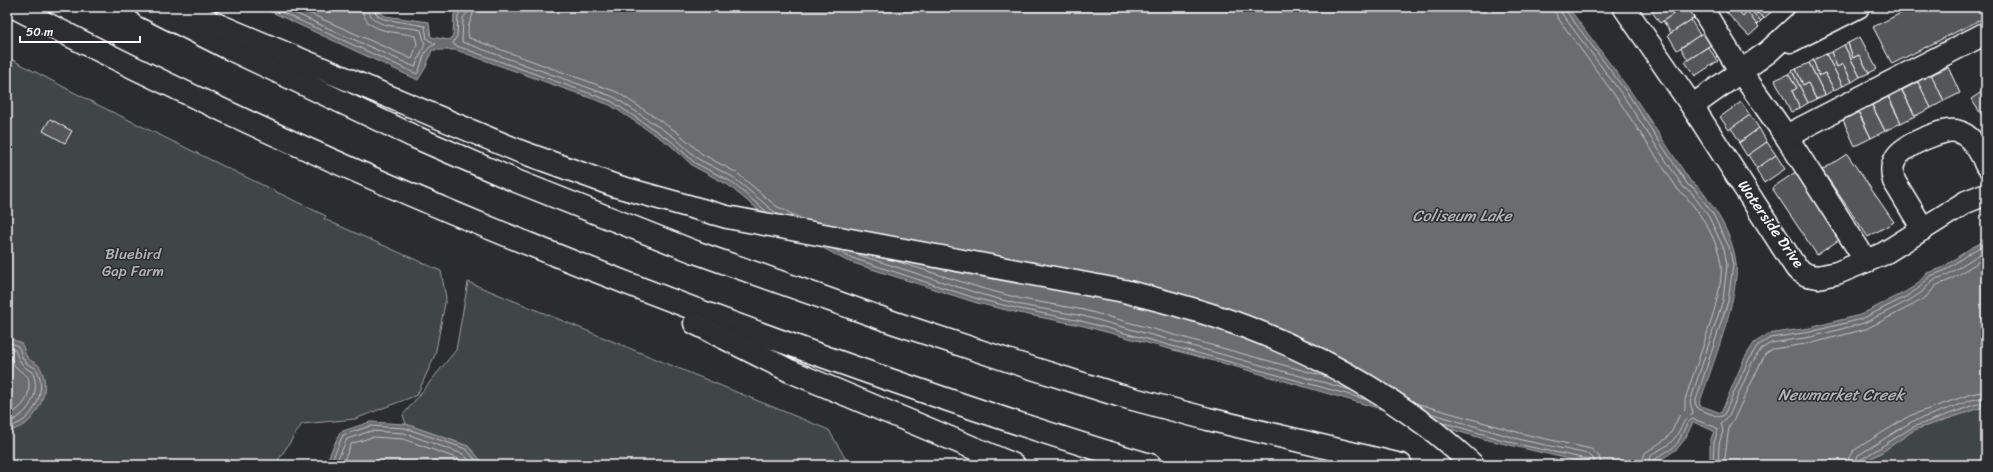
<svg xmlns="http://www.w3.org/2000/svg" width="1993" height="472" font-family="Sriracha,sans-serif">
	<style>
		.green { fill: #414445; stroke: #a0a2a2 }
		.water { fill: #6a6c6d; stroke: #a6a7a7 }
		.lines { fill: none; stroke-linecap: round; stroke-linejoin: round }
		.shore { stroke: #c3c4c5; stroke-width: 1 }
		.building { fill: #555758; stroke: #fff }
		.minor-casing { stroke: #fff; stroke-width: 25 }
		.highway-casing { stroke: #fff; stroke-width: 25 }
		.minor { stroke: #2a2d2e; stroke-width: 22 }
		.highway { stroke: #2a2d2e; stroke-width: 22 }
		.labels { text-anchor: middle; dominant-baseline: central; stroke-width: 3; stroke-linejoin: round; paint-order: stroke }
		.street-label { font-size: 15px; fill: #fff; stroke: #2a2d2e }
		.park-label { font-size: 15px; fill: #b3b4b5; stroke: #2a2d2e }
		.water-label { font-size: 16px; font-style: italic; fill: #b4b6b6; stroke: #2a2d2e }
	</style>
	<rect width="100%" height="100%" fill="#2a2d2e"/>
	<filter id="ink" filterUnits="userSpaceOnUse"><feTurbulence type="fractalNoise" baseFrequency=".025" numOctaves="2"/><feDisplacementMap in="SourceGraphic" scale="8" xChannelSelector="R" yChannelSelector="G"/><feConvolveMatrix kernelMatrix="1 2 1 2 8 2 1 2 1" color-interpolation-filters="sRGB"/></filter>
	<g filter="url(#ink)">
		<g class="green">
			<polygon points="7,57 96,104 326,216 324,219 441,271 446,298 435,355 417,395 355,419 302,424 275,465 7,465"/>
			<polygon points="468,282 829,430 845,458 863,465 485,465 468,446 406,424 403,415 456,350"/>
			<polygon points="1986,406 1986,465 1859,465 1882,452 1914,430"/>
		</g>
		<g class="water">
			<path d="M261 7H375L385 16 429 22 431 37 450 40 453 35 454 14 460 7H1568L1631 92 1691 182C1701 186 1707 199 1713 207 1724 223 1734 244 1736 263 1740 296 1710 371 1699 405L1721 413 1744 359 1754 343 1768 334 1809 328 1860 315 1905 292 1916 285 1927 273 1942 268 1969 249 1986 240V406L1914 430 1882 452 1859 465H1710V442L1714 431 1693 422 1685 439 1677 449 1653 465H1594L1484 439 1233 366 1080 325 1019 313 977 303 847 261 768 218 728 185 693 166 669 144 610 105 456 50H432L426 67 418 80Z"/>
			<path d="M7 337 21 343C24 347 24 353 27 357 31 363 38 362 41 369 50 386 41 411 27 423 21 427 13 430 7 433Z"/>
			<polygon points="370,422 406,424 468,446 485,465 325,465 340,432"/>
		</g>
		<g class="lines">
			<g class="shore">
				<path d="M270 7 417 74C422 67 422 55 428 49 430 46 433 46 436 44L427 39 425 26 384 19 378 16 373 7"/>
				<path d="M281 7 415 67 425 44 421 30C405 25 370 31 368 7"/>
				<path d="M295 7 412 59 417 44 415 36C397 31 363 34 362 7"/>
				<polyline points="463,7 458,16 457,36 453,43 454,45 611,101 671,141 695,163 730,181 767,212"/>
				<polyline points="468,7 467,13 463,18 462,42 614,97 674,137 698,159 733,177 773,211 780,215"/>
				<path d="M474 7C474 19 465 25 469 38L617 92 677 132 702 154 737 173 776 206 800 218"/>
				<path d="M1554 7 1557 17 1619 101 1679 191C1682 194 1686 196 1688 199 1703 217 1718 241 1721 264 1725 293 1694 369 1685 400V410L1679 416 1672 431 1667 438 1645 453 1641 465"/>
				<path d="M1560 7 1562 14 1624 97 1684 188 1691 192 1709 217 1724 249 1727 265 1723 300 1690 402 1693 413C1681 420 1681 433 1671 442 1663 450 1647 453 1647 465"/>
				<polyline points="1565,7 1566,11 1628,94 1688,185 1694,188 1713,214 1729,247 1733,265 1728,301 1695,403 1698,409 1719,417 1724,415 1748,361 1757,346 1770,338 1810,332 1862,319 1907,296 1919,288 1930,276 1944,271 1971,252 1986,244"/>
				<polyline points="834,249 849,257 978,299 1020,309 1081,321 1368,400"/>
				<polyline points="850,252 980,294 1021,305 1083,316 1351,390"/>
				<polyline points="889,259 981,288 1022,299 1084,310 1327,377"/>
				<path d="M7 341 18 346C22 353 21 360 29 365 33 367 36 367 38 372 45 388 37 410 24 420 19 424 12 426 7 428"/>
				<path d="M7 346 15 350C19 360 21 366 32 372 40 386 33 406 21 415 17 419 12 421 7 423"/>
				<path d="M7 353C12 355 11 362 15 366 18 370 23 372 27 376 29 377 29 382 29 385 29 401 21 409 7 416"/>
				<polyline points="1415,403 1524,434 1591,449 1599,456 1601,465"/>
				<polyline points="1430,413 1522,440 1588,454 1593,458 1595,465"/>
				<polyline points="1441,422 1521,445 1587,459 1590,465"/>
				<polyline points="330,465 343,435 370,426 405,428 466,449 480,465"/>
				<polyline points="335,465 347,439 371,431 404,433 463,454 473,465"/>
				<polyline points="342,465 351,444 372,437 403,439 459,459 465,465"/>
				<path d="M1652 465C1653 456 1670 452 1676 445 1682 438 1685 421 1693 419L1715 427 1718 429 1714 443 1713 465"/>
				<polyline points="1718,465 1719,444 1723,431 1721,423 1729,416 1752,363 1761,349 1771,343 1811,337 1864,323 1910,300 1922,292 1933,280 1947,275 1986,250"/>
				<polyline points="1724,465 1729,426 1734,419 1765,354 1773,349 1812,343 1866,329 1913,305 1926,297 1937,285 1950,280 1986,257"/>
				<polyline points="1847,465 1849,457 1853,451 1909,416 1971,394 1986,391"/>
				<polyline points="1853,465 1857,456 1911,422 1972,400 1986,397"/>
				<polyline points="1858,465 1860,460 1913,427 1974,405 1986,402"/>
			</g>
		</g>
		<g class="building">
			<polygon points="1653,7 1682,7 1683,8 1660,23 1650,9"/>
			<polygon points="1684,7 1687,7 1694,18 1671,33 1663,21"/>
			<polygon points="1723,7 1734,7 1743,16 1747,11 1759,27 1749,36 1722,8"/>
			<polygon points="1734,7 1748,7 1761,21 1757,25 1747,11 1743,16"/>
			<polygon points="1748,7 1753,7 1757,14 1759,12 1764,18 1761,21"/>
			<polygon points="1774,7 1775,9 1764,18 1752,8"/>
			<polygon points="1913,7 1986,7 1986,17 1892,64 1873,27"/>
			<polygon points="1691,20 1700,35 1677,50 1668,35"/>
			<polygon points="1704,32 1712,44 1688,60 1681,48"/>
			<polygon points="1860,37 1877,69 1869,73 1859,55 1853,58 1848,43"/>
			<polygon points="1848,43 1853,58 1859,55 1869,73 1860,77 1844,45"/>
			<polygon points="1844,45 1860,77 1852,82 1843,64 1837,67 1831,52"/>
			<polygon points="1708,47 1718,61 1695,76 1685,62"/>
			<polygon points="1831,52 1837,67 1843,64 1852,82 1843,86 1826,54"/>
			<polygon points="1826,54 1843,86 1834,90 1825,73 1819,76 1813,60"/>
			<polygon points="1813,60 1819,76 1825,73 1834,90 1825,95 1809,63"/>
			<polygon points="1809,63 1825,95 1816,99 1808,83 1803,85 1796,69"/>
			<polygon points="1948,67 1960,93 1944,101 1931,75"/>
			<polygon points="1796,69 1803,85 1808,83 1816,99 1808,103 1792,71"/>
			<polygon points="1792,71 1808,103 1800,108 1792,91 1797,88 1788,74"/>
			<polygon points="1930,72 1944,101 1931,108 1916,79"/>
			<polygon points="1788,74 1797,88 1792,91 1800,108 1791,112 1775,80"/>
			<polygon points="1918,82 1931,108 1915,116 1902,90"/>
			<polygon points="1900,87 1915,116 1901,123 1887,93"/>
			<polygon points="1986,89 1986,110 1981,114 1971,99"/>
			<polygon points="1888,97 1901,123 1885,131 1872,105"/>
			<polygon points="1741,102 1750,115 1729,130 1720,117"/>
			<polygon points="1870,102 1885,131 1871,138 1857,108"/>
			<polygon points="1858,112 1871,138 1855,146 1843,120"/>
			<polygon points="1750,115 1759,128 1740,142 1731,128"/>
			<polygon points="50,119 72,131 65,143 43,131"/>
			<polygon points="1759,128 1767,142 1747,156 1739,143"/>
			<polygon points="1767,142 1776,155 1757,169 1748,155"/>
			<polygon points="1847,154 1894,222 1868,237 1822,170"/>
			<polygon points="1776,155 1785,169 1764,183 1756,169"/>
			<polygon points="1797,171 1843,237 1817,255 1772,188"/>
		</g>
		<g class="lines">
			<defs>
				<g id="minor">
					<polyline points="1624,7 1692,106 1789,257 1797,269 1807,275 1818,277 1837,273 1883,254 1966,202 1986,194"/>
					<polyline points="1701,7 1741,72 1786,136 1866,261"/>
					<polyline points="1791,41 1858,7"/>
					<polyline points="1692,106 1768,52 1817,7"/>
					<polyline points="1786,136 1986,33"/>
					<path d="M1923 229 1894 181C1892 173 1891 166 1896 158 1902 146 1943 128 1956 131 1971 134 1981 152 1986 165"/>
				</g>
				<g id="highway">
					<path d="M14 7C271 141 538 254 811 352 923 392 1036 431 1150 465"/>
					<polyline points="147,7 228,48 415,137 516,181 695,252 895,323 1016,363 1118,395 1208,419 1401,465"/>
					<path d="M175 7 519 151 616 186 727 217 1124 291C1165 301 1206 312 1246 327 1309 351 1372 385 1427 426 1443 438 1458 452 1473 465"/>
					<polyline points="695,323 790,371 1014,465"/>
				</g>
			</defs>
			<use href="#minor" class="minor-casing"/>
			<use href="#highway" class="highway-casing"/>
			<use href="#minor" class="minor"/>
			<use href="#highway" class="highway"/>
		</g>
	</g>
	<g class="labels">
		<g class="street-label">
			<text transform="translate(1771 224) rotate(55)">Waterside Drive</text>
		</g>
		<g class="park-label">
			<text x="133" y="254">Bluebird<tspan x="133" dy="17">Gap Farm</tspan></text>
		</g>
		<g class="water-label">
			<text x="1462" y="215">Coliseum Lake</text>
			<text x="1841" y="394">Newmarket Creek</text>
		</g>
	</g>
	<rect width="1993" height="472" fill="none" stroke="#2a2d2e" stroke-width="24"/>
	<rect x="12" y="12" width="1969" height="448" fill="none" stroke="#fff" stroke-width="1.5" filter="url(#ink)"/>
	<path d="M20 36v6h120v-6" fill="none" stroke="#ffffff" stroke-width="2"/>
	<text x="26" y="36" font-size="12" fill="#ffffff" stroke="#2a2d2e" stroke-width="3" paint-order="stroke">50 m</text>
</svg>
